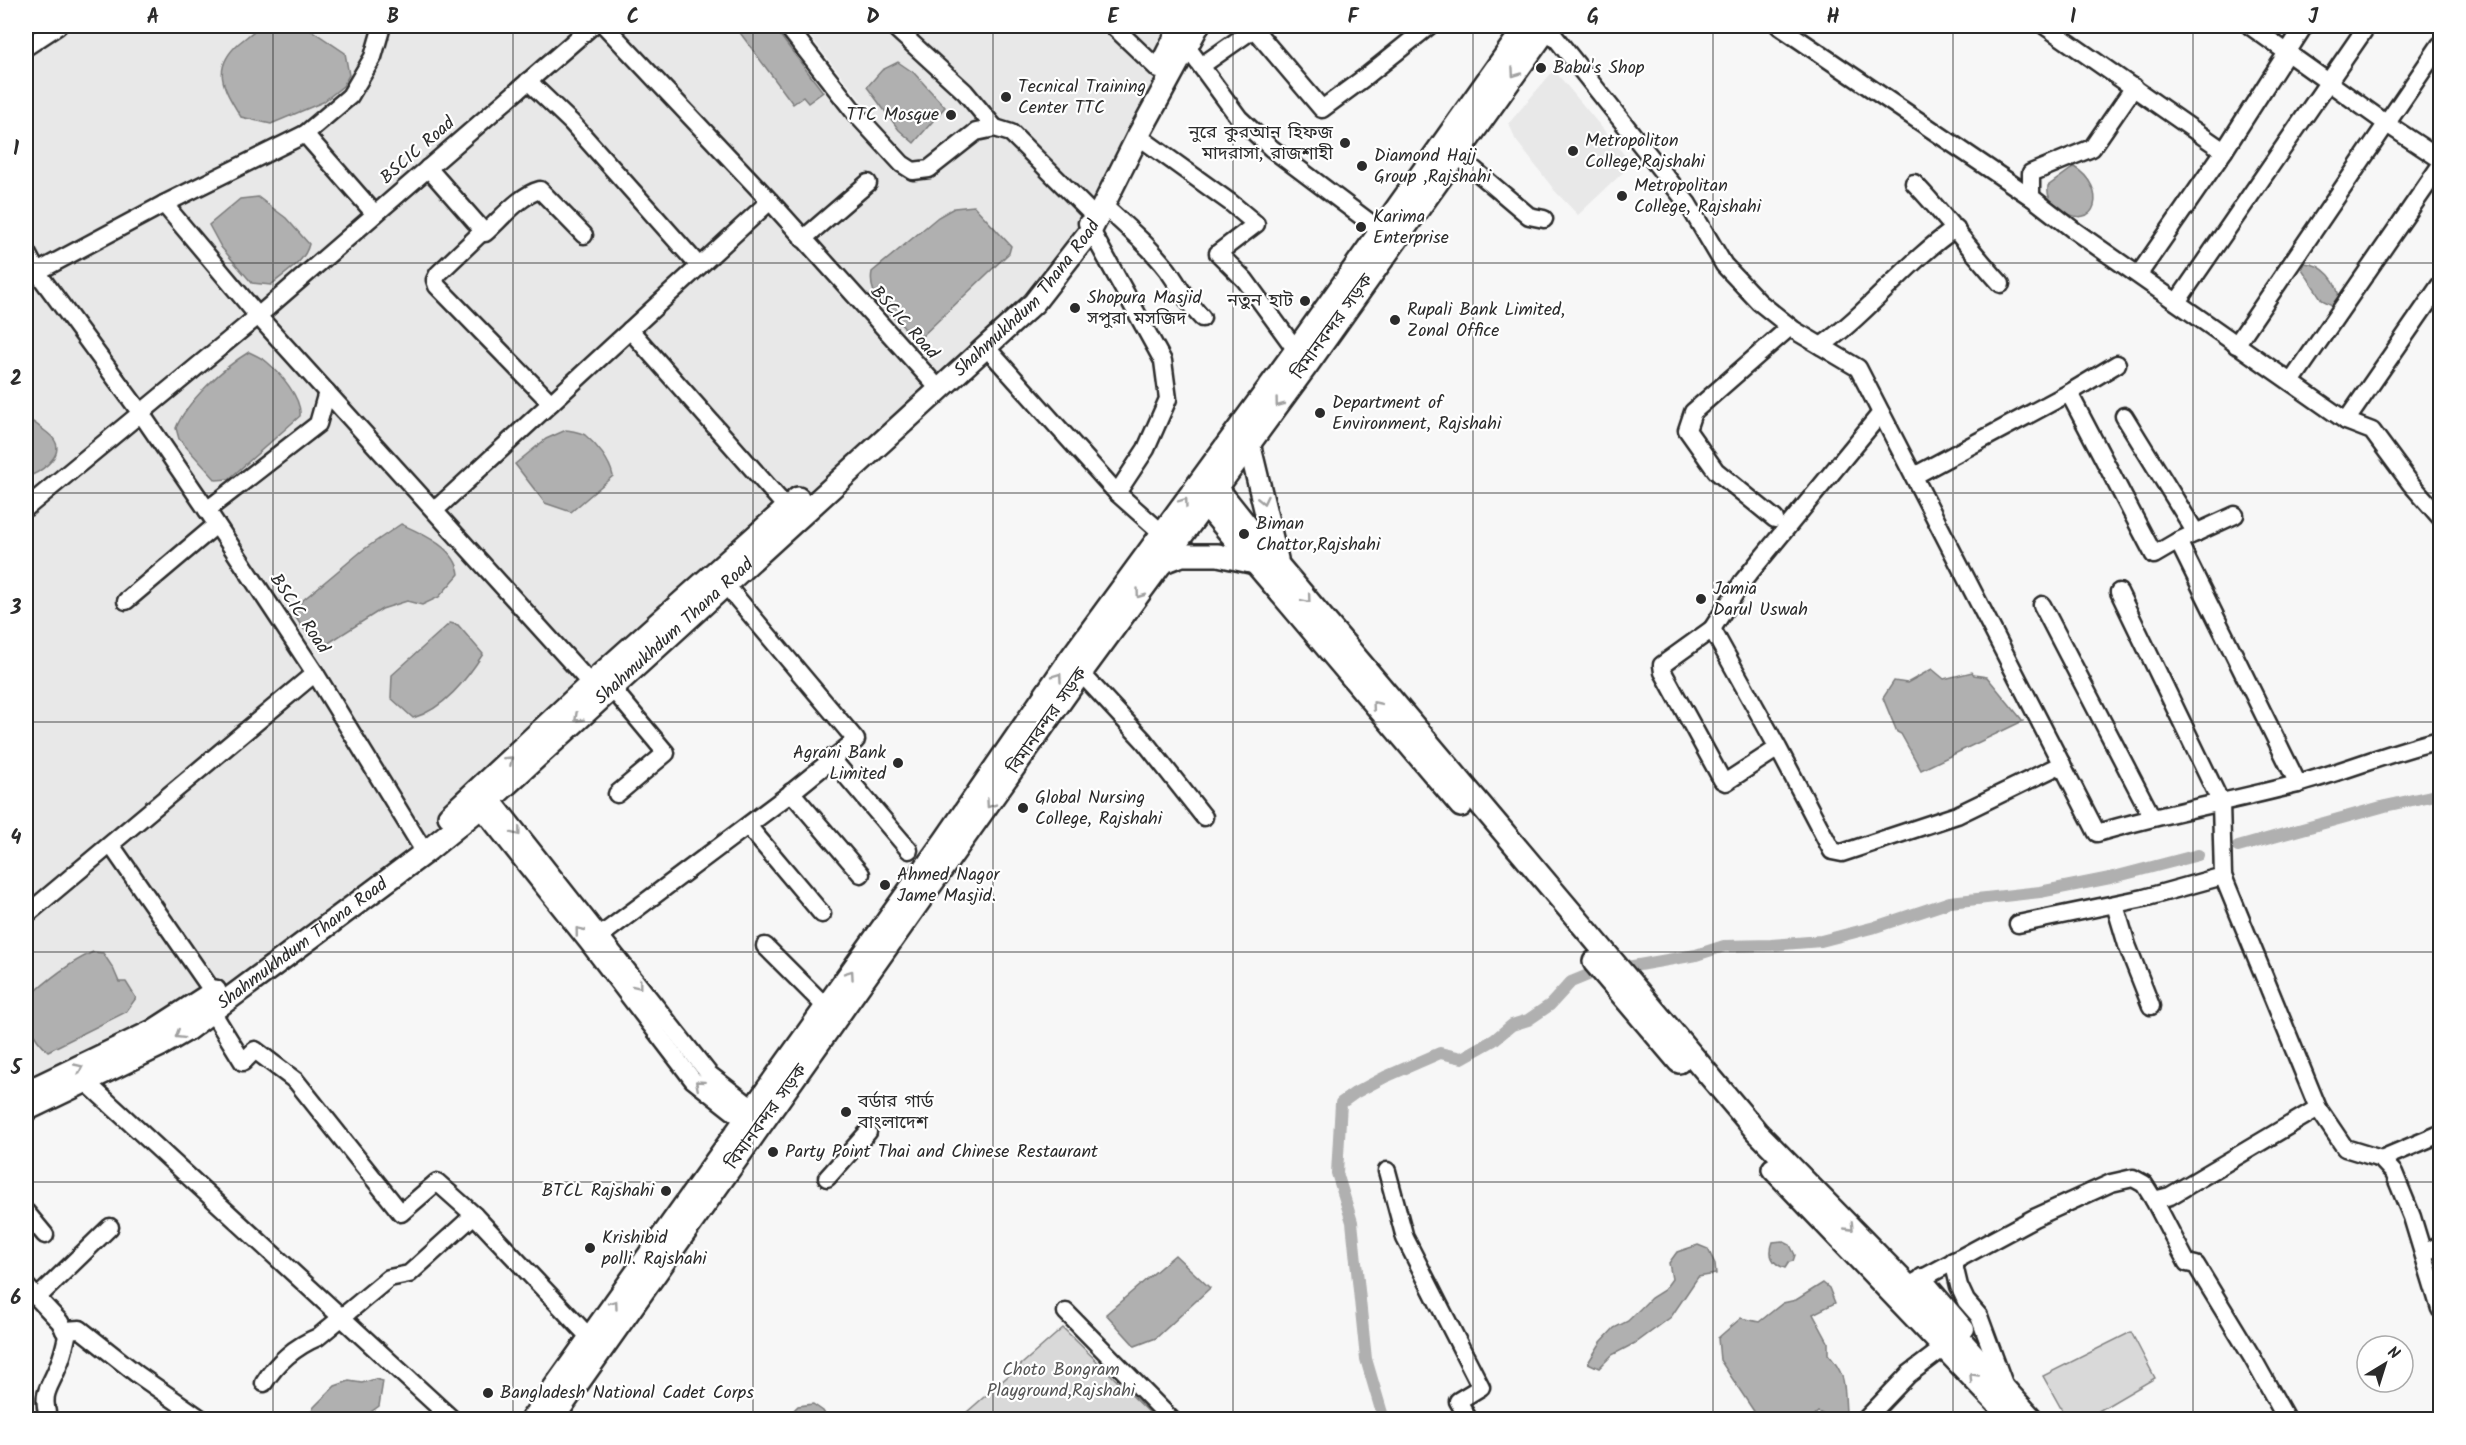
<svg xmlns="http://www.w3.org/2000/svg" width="2466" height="1445" font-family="Kalam,'Noto Sans Bengali',sans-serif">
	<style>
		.built { fill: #e8e8e8 }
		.green { fill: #d9d9d9; stroke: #828282; stroke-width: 1.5 }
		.water { fill: #b0b0b0; stroke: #7b7b7b; stroke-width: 1.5 }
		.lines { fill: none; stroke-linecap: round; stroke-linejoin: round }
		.canal { stroke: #b0b0b0; stroke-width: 12 }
		.minor-casing { stroke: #2b2b2b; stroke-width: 21 }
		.major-casing { stroke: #2b2b2b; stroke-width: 26 }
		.minor { stroke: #fff; stroke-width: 16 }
		.major { stroke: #fff; stroke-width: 21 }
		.oneway { stroke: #a0a0a0 }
		.grid { fill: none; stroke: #2b2b2b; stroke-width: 1.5; stroke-opacity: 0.55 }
		.poi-dot { fill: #2b2b2b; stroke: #fff; stroke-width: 2 }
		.labels { text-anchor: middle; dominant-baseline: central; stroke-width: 4.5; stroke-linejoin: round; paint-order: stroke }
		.poi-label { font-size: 18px; fill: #2b2b2b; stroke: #fff; text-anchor: start }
		.street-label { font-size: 18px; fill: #2b2b2b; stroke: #fff }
		.park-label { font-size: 18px; fill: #565656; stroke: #fff }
		.neatline { fill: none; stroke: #2b2b2b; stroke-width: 2 }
		.grid-label { font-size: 20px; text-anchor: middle; font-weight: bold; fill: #2b2b2b }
	</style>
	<rect width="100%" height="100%" fill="#f7f7f7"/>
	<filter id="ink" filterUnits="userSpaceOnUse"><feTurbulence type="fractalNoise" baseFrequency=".0167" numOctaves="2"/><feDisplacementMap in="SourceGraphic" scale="12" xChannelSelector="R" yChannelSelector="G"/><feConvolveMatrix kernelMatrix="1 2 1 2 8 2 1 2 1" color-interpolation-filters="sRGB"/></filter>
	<g filter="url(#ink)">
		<g class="built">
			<polygon points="26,26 791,26 914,171 984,131 979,120 961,131 926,160 917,163 903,154 802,26 1186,26 1099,217 1033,299 428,847 186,1026 26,1106"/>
			<polygon points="1554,70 1632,164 1578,215 1555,191 1515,139 1509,123"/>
		</g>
		<g class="green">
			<polygon points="1063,1328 1156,1419 959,1419"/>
			<polygon points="2131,1332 2155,1378 2085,1419 2067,1419 2043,1376"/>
		</g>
		<g class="water">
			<path d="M262 26H305L345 53 349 75 343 86 323 102 271 124 241 117C224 89 210 69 239 43 247 37 254 30 262 26Z"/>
			<polygon points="735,26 773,26 823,92 808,103 803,97 793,104"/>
			<polygon points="898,62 914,73 945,107 914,143 899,130 867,87 882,70"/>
			<path d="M2074 167C2109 188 2097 235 2060 209 2051 203 2047 197 2048 186Z"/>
			<path d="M258 197 286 218 309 244C305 262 285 273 271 285L252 283 221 247 209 225 240 199Z"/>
			<path d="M974 206 1011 246 1009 253 918 340C900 322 866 301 872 272L938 217 954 208Z"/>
			<path d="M2304 263C2324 264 2338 281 2339 300L2334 306 2322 300 2302 269Z"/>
			<path d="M249 352C255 355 262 358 267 362 280 373 302 398 300 416L229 479 216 480 179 439 176 428C187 401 224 367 249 352Z"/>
			<path d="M26 419C34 421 38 426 45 431 49 434 53 437 55 441 64 457 38 474 26 477Z"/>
			<path d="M566 430C572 431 580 432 585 435 597 445 610 461 613 476L571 512 545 503 515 464 546 439Z"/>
			<path d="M401 524C423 534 456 548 459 574L439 597 422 605 407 601 382 609 327 644C311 642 301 626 293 613L296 606 363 550Z"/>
			<path d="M450 623 458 625 483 654C466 680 444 709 413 718L391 698 392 675Z"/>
			<polygon points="1932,669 1944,679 1972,672 1974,675 1987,677 2023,721 1921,770 1901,734 1897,732 1883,698 1894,681 1907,683"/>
			<path d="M93 952 103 953 113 968 119 982H126L136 998 126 1012 48 1051C33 1039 24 1019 26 1000 47 980 67 964 93 952Z"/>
			<path d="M1782 1241 1790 1245 1795 1255 1793 1261 1789 1262 1785 1268C1772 1264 1768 1255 1773 1242Z"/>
			<polygon points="1698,1245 1708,1249 1715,1264 1716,1274 1698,1277 1671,1317 1637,1342 1612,1355 1599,1368 1588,1363 1601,1342 1614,1328 1628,1321 1651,1298 1664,1290 1672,1279 1669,1263 1677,1252"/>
			<polygon points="1175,1255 1210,1288 1156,1338 1135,1346 1106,1314"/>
			<path d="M1823 1283 1829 1288 1835 1303 1813 1314 1828 1342V1354C1847 1376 1844 1385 1846 1412L1833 1419 1818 1412 1810 1419H1759L1720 1360 1718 1338 1741 1318 1759 1322 1783 1303 1796 1300Z"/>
			<polygon points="375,1379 383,1381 379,1406 361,1419 306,1419 314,1407 335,1386 349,1381 362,1383"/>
			<polygon points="813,1404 823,1411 828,1419 785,1419 798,1406"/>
		</g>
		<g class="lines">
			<g class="canal">
				<polyline points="2238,847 2385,806 2440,794"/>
				<polyline points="1384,1420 1366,1359 1352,1222 1337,1173 1341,1103 1355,1093 1385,1077 1440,1053 1462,1058 1494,1040 1512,1025 1528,1020 1550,1005 1571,982 1593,973 1696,955 1724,946 1771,945 1821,941 1875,927 1950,902 2040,892 2110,878 2198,855"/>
			</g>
			<defs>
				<g id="minor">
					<polyline points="605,26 770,201 939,389"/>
					<polyline points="787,26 855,113 902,164 913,171 929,169 976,132 995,128 1011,133 1097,219"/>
					<polyline points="893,26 965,92 995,128"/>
					<polyline points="1113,26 1159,70"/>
					<polyline points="1779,26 2031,197 2075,231 2346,421 2440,285"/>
					<polyline points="2045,26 2224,151 2304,26"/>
					<polyline points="2250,26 2387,124 2440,159"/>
					<path d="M1547 27 1688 204 1724 265 1759 302 1794 330 1858 368 2097 833C2164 813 2233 801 2301 783 2348 770 2393 751 2440 740"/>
					<polyline points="1254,29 1322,109 1364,78 1429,26"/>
					<polyline points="26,47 58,26"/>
					<polyline points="1187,47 1239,118 1271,148 1381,231"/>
					<polyline points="1201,66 1258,26"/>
					<polyline points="528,81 572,123 699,266"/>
					<polyline points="305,134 375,214"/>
					<polyline points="1138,136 1231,203 1256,224 1218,253 1245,280 1296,350"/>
					<polyline points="1457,155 1529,216 1544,219"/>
					<path d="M428 168 485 233C500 220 520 195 540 190L584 235"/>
					<path d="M1914 183C1945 215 1971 251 2001 284"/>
					<polyline points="2031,197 2031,173 2092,148 2134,87"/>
					<polyline points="164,204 258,316 599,693"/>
					<path d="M1104 206C1126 226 1149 246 1167 269 1179 285 1187 303 1202 318"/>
					<polyline points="1087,223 1163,361 1168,399 1146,449 1117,493 1162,533"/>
					<polyline points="483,231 438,274 435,280 437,286 551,403"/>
					<polyline points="803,239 868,183"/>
					<polyline points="26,251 37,272 140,412 207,510 315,673 419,843"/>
					<polyline points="37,272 164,204 305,134 350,96 373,57 382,26"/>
					<polyline points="2139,274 2224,151"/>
					<polyline points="2177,302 2367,26"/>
					<polyline points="630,330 794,516"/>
					<polyline points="2236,345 2440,45"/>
					<path d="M1821 346C1870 312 1906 262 1956 228"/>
					<polyline points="986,347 1117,493"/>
					<polyline points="2291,382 2440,166"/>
					<polyline points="2069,393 2154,555 2178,541 2235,515"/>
					<polyline points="2124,416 2196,533"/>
					<polyline points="2346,421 2372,431 2411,484 2440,517"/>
					<polyline points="1914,476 2069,393 2117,364"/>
					<polyline points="26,508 258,316 592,26"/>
					<polyline points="207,510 318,424 327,392"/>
					<polyline points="435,510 770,201"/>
					<polyline points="1775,519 1716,471 1687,430 1693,412 1790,327"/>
					<polyline points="2178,541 2298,784"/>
					<polyline points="2119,592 2221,803 2223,876 2318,1108 2345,1148 2381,1159 2394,1173 2412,1217 2440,1309"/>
					<polyline points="126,601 216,525"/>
					<polyline points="2042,605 2152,817"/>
					<polyline points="1712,629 1743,581 1881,413"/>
					<polyline points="1081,673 1144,741 1204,817"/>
					<polyline points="611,687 666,753 617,794"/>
					<polyline points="1778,748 1726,782 1722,780 1663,672 1662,665 1712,629 1778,748 1832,851 1842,853 1957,815 2062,764"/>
					<polyline points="831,758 909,850"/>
					<polyline points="484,789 709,1074 754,1109"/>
					<polyline points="791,792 861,874"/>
					<polyline points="473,799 589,944 693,1080 745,1121"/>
					<polyline points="748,826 822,914"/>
					<polyline points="111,845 213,992"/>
					<polyline points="2115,905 2127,945 2151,1006"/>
					<polyline points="26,915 315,673"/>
					<polyline points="2018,924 2144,898 2223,876"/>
					<polyline points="600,936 787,796 856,740 725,584"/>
					<polyline points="765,946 826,1007"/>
					<polyline points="211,1010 243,1062 255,1050 296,1081 401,1213 437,1182 474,1215 590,1338"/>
					<polyline points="86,1082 453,1420"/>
					<polyline points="2381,1159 2440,1134"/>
					<polyline points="1387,1171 1405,1238 1481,1387 1458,1401 1469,1420"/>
					<polyline points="827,1178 868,1132"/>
					<polyline points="2154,1200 2187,1263 2196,1265 2252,1357 2287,1420"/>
					<polyline points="26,1212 45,1235"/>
					<polyline points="2424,1253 2440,1245"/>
					<polyline points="1953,1261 1959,1286 1966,1301 1979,1316 2004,1384"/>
					<path d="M26 1286 60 1322 67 1336C65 1345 63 1355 59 1364 50 1389 40 1391 49 1420"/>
					<polyline points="1908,1286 2034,1218 2111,1183 2133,1178 2144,1184 2154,1200 2170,1196 2318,1108"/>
					<polyline points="37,1298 110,1227"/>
					<polyline points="1066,1312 1172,1420"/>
					<polyline points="64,1330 80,1329 137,1374 203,1420"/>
					<path d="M264 1383C276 1363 296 1346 318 1337L389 1278 409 1274 474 1215"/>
					<polyline points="1865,1420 1909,1374 1958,1337 1966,1329 1922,1277"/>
				</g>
				<g id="major">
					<polyline points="1160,67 1181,26"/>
					<polyline points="1249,443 1277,559"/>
					<polyline points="1217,488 1279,566 1757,1132 1958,1337 2033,1420"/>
					<polyline points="1205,504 1461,806"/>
					<polyline points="1164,562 1182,555 1218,555 1255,563"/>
					<polyline points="449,816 600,675 798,498"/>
					<polyline points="1594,962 1679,1062"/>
					<polyline points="26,1092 153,1031 215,991"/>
					<path id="s1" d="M26 1110 161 1045 187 1030 427 851 491 799 1034 303 1091 230 1138 136 1198 26"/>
					<polyline points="1773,1169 2013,1420"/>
					<polyline points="531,1420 945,840 1070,659 1296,350 1526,26"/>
					<polyline points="552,1420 1081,673 1308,364 1549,26"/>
				</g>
			</defs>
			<use href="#minor" class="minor-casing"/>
			<use href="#major" class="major-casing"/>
			<use href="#minor" class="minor"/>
			<use href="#major" class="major"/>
		</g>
		<defs><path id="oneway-chevron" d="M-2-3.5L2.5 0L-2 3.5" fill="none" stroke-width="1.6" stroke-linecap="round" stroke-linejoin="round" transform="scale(1.5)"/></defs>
		<g class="oneway">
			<use href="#oneway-chevron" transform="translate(1515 73) rotate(125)"/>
			<use href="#oneway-chevron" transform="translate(1279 403) rotate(127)"/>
			<use href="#oneway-chevron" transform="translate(1263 500) rotate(77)"/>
			<use href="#oneway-chevron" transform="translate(1184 502) rotate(-54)"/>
			<use href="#oneway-chevron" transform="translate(1140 594) rotate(126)"/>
			<use href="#oneway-chevron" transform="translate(1307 599) rotate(50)"/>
			<use href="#oneway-chevron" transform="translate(1058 677) rotate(-55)"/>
			<use href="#oneway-chevron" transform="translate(1376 705) rotate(-130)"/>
			<use href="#oneway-chevron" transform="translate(578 718) rotate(137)"/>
			<use href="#oneway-chevron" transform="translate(509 760) rotate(-43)"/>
			<use href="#oneway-chevron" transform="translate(990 804) rotate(125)"/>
			<use href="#oneway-chevron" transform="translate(517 832) rotate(52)"/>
			<use href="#oneway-chevron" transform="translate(579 931) rotate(-129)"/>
			<use href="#oneway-chevron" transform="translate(850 974) rotate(-55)"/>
			<use href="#oneway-chevron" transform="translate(638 985) rotate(52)"/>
			<use href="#oneway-chevron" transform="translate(179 1035) rotate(148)"/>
			<use href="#oneway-chevron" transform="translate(79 1068) rotate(-25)"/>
			<use href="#oneway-chevron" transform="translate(699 1084) rotate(-139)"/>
			<use href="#oneway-chevron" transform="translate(1850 1227) rotate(46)"/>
			<use href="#oneway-chevron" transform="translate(614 1304) rotate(-54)"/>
			<use href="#oneway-chevron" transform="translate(1973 1377) rotate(-133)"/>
		</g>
	</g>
	<path class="grid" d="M273 26V1420M513 26V1420M753 26V1420M993 26V1420M1233 26V1420M1473 26V1420M1713 26V1420M1953 26V1420M2193 26V1420M26 263H2440M26 493H2440M26 722H2440M26 952H2440M26 1182H2440"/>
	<g class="poi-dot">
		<circle cx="1541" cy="68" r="6"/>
		<circle cx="1006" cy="97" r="6"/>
		<circle cx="951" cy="115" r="6"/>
		<circle cx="1345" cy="143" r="6"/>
		<circle cx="1573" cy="151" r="6"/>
		<circle cx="1362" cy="166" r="6"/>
		<circle cx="1622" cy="196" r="6"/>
		<circle cx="1361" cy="227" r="6"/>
		<circle cx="1305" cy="301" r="6"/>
		<circle cx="1075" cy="308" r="6"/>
		<circle cx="1395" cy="320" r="6"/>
		<circle cx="1320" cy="413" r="6"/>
		<circle cx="1244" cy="534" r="6"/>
		<circle cx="1701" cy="599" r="6"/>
		<circle cx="898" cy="763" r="6"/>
		<circle cx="1023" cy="808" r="6"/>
		<circle cx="885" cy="885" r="6"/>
		<circle cx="846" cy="1112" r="6"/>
		<circle cx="773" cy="1152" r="6"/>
		<circle cx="666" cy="1191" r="6"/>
		<circle cx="590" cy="1248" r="6"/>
		<circle cx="488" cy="1393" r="6"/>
	</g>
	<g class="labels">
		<g class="poi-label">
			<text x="1553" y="68">Babu's Shop</text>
			<text x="1018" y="87">Tecnical Training<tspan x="1018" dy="21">Center TTC</tspan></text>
			<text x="939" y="115" text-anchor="end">TTC Mosque</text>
			<text x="1333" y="133" text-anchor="end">নুরে কুরআন হিফজ<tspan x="1333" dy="21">মাদরাসা, রাজশাহী</tspan></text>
			<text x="1585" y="141">Metropoliton<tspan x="1585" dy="21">College,Rajshahi</tspan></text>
			<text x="1374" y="156">Diamond Hajj<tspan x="1374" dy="21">Group ,Rajshahi</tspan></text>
			<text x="1634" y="186">Metropolitan<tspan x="1634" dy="21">College, Rajshahi</tspan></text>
			<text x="1373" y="217">Karima<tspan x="1373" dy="21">Enterprise</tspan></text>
			<text x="1087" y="298">Shopura Masjid<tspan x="1087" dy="21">সপুরা মসজিদ</tspan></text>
			<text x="1293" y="301" text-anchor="end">নতুন হাট</text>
			<text x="1407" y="310">Rupali Bank Limited,<tspan x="1407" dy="21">Zonal Office</tspan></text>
			<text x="1332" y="403">Department of<tspan x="1332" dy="21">Environment, Rajshahi</tspan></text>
			<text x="1256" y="524">Biman<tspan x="1256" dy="21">Chattor,Rajshahi</tspan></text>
			<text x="1713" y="589">Jamia<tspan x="1713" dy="21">Darul Uswah</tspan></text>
			<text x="886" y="753" text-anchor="end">Agrani Bank<tspan x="886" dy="21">Limited</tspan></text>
			<text x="1035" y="798">Global Nursing<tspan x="1035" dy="21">College, Rajshahi</tspan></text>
			<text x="897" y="875">Ahmed Nagor<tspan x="897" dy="21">Jame Masjid.</tspan></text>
			<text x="858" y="1102">বর্ডার গার্ড<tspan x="858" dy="21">বাংলাদেশ</tspan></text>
			<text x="785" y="1152">Party Point Thai and Chinese Restaurant</text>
			<text x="654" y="1191" text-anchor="end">BTCL Rajshahi</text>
			<text x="602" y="1238">Krishibid<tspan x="602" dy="21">polli. Rajshahi</tspan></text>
			<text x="500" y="1393">Bangladesh National Cadet Corps</text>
		</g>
		<g class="street-label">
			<text transform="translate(418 151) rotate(-41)">BSCIC Road</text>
			<text stroke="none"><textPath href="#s1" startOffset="1296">Shahmukhdum Thana Road</textPath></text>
			<text transform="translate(904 323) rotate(48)">BSCIC Road</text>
			<text transform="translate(1333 327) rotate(-54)">বিমানবন্দর সড়ক</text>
			<text transform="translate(299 614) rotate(56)">BSCIC Road</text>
			<text stroke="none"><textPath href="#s1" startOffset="810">Shahmukhdum Thana Road</textPath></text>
			<text transform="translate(1048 721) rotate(-55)">বিমানবন্দর সড়ক</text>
			<text stroke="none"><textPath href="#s1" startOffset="324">Shahmukhdum Thana Road</textPath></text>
			<text transform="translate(767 1117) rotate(-54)">বিমানবন্দর সড়ক</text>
		</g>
		<g class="park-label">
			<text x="1061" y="1370">Choto Bongram<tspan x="1061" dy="21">Playground,Rajshahi</tspan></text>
		</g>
	</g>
	<rect width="2466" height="1445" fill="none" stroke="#fff" stroke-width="66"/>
	<g transform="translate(2385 1364) rotate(38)"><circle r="28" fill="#ffffff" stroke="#aaaaaa" stroke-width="1.5"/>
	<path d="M0-4.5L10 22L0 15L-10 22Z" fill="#2b2b2b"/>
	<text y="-9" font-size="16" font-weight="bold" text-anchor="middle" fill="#2b2b2b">N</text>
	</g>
	<rect x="33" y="33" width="2400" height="1379" class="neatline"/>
	<g class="grid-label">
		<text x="153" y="23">A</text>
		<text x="393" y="23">B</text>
		<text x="633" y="23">C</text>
		<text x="873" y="23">D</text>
		<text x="1113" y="23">E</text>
		<text x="1353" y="23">F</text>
		<text x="1593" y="23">G</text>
		<text x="1833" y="23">H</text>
		<text x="2073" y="23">I</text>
		<text x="2313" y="23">J</text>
		<text x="16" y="155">1</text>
		<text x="16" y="385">2</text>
		<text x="16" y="614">3</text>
		<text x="16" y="844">4</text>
		<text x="16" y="1074">5</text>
		<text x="16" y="1304">6</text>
	</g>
</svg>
